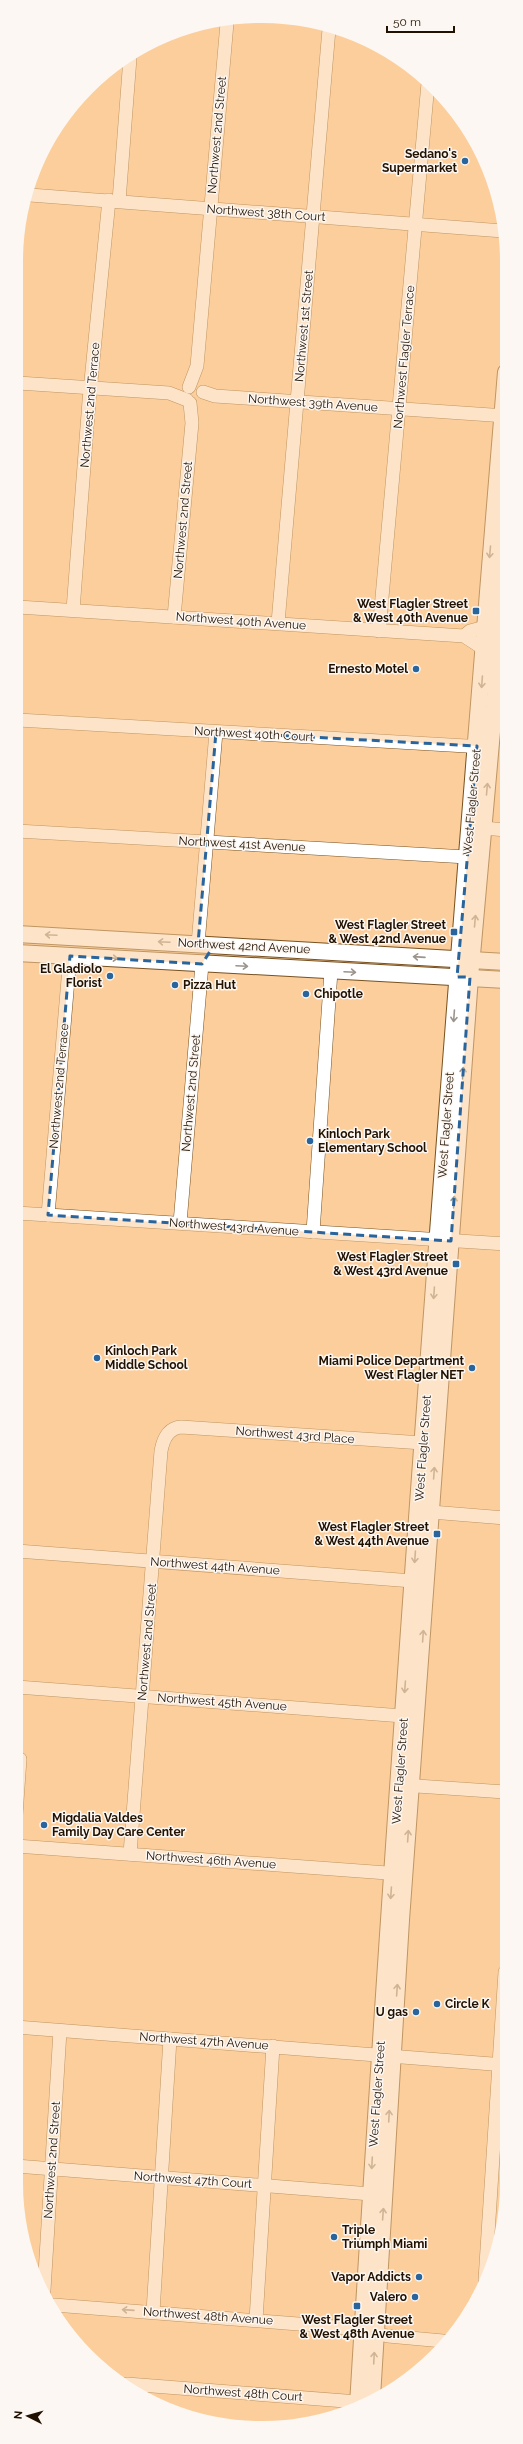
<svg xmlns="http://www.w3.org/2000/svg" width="523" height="2444" font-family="Raleway,sans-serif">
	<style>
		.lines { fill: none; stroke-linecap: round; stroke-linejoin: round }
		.minor-casing { stroke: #78511f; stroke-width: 14 }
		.major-casing { stroke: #78511f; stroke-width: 18 }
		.minor { stroke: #fff; stroke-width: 13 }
		.major { stroke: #fff; stroke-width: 16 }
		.oneway { stroke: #9b948c }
		.marked { fill: none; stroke: #29659c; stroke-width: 3; stroke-dasharray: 8 5; stroke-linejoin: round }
		.poi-dot { fill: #29659c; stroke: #fcf7f2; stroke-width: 1.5 }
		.labels { text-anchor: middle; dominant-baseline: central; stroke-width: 3; stroke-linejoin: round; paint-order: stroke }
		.street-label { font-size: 12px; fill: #211100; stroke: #fcf7f2 }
		.poi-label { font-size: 12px; font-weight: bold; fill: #211100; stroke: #fcf7f2; text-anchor: end }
	</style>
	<rect width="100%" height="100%" fill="#fcce9b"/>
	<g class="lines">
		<defs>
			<g id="minor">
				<polyline points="30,195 503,231"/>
				<polyline points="119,201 130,58"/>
				<polyline points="18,383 169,393 187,400"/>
				<polyline points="189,387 197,366 227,23"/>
				<polyline points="203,392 215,396 506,416"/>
				<polyline points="18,607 464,636 484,649"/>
				<polyline points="73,610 89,401 109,200"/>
				<polyline points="174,617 192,423 190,403"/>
				<polyline points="278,623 329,29"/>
				<polyline points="379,631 428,83"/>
				<polyline points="464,636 470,631 485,627"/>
				<polyline points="18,720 484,747"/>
				<polyline points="483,828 506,830"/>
				<polyline points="17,831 467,857"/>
				<polyline points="198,944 216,732"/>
				<polyline points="17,1213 506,1244"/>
				<polyline points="48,1215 70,956"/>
				<polyline points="180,1223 202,964"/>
				<polyline points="313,1232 331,971"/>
				<polyline points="423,1507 431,1512 505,1518"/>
				<polyline points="17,1551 413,1581"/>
				<polyline points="17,1687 403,1716"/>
				<polyline points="402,1785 505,1792"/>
				<polyline points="16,1815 20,1759"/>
				<polyline points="16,1846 401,1874"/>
				<path d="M130 1854 161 1451C163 1440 168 1428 181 1427L423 1443"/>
				<polyline points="16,2027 505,2065"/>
				<polyline points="16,2166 371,2194"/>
				<polyline points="485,2280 505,1972"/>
				<polyline points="44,2290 60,2031"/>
				<polyline points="54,2305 349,2328 388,2336 443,2341"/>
				<polyline points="153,2312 170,2039"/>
				<polyline points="256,2320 273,2046"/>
				<polyline points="127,2384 358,2402"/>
			</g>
			<g id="major">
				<polyline points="17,934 506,962"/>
				<polyline points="17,953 506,980"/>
				<polyline points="372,2397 401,1920 470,977 495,698 506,530"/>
				<path d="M358 2405C399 1727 450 1049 506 372"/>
			</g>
		</defs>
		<use href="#minor" class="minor-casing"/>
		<use href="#major" class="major-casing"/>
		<use href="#minor" class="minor"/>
		<use href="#major" class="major"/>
	</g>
	<defs><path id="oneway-shaft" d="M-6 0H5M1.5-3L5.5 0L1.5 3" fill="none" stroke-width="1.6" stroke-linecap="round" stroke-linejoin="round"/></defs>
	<g class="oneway">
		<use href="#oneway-shaft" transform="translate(490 552) rotate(95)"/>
		<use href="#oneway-shaft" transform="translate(482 682) rotate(94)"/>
		<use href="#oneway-shaft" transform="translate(487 789) rotate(-85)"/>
		<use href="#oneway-shaft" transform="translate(475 921) rotate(-85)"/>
		<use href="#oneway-shaft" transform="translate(51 935) rotate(-177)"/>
		<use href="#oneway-shaft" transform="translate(164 942) rotate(-177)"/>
		<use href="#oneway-shaft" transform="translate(419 957) rotate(-176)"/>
		<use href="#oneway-shaft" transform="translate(112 958) rotate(3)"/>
		<use href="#oneway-shaft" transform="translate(242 966) rotate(3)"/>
		<use href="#oneway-shaft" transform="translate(350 972) rotate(3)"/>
		<use href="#oneway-shaft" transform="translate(454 1016) rotate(94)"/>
		<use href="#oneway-shaft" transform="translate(463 1073) rotate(-86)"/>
		<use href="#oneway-shaft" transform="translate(454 1202) rotate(-86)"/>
		<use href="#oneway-shaft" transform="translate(434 1293) rotate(94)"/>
		<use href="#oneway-shaft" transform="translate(434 1473) rotate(-86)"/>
		<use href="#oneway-shaft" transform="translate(415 1557) rotate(94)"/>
		<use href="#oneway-shaft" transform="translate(423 1636) rotate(-86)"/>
		<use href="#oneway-shaft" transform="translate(405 1687) rotate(94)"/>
		<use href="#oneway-shaft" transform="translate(408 1836) rotate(-86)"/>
		<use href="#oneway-shaft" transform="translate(391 1893) rotate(94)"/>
		<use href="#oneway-shaft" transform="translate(397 1990) rotate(-86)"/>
		<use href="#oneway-shaft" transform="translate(389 2116) rotate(-87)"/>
		<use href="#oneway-shaft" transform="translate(372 2163) rotate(93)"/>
		<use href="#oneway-shaft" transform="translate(383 2214) rotate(-86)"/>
		<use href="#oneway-shaft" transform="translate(128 2310) rotate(-176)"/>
		<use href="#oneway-shaft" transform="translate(374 2358) rotate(-87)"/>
	</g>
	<path d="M0 0H523V2444H0ZM216 732 477 746 457 977H470L451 1241 48 1215 70 956 202 964 214 945 198 944Z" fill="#fcce9b" fill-opacity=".55" fill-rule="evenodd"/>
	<path class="marked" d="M216 732 477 746 457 977H470L451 1241 48 1215 70 956 202 964 214 945 198 944Z"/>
	<g class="poi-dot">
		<circle cx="465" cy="161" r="4"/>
		<rect x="472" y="607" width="8" height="8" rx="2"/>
		<circle cx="416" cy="669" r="4"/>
		<rect x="450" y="928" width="8" height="8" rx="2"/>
		<circle cx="110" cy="976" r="4"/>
		<circle cx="175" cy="985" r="4"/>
		<circle cx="306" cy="994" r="4"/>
		<circle cx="310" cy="1141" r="4"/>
		<rect x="452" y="1260" width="8" height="8" rx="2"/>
		<circle cx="97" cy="1358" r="4"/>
		<circle cx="472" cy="1368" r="4"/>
		<rect x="433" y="1530" width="8" height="8" rx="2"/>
		<circle cx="44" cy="1825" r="4"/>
		<circle cx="437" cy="2004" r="4"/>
		<circle cx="416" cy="2012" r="4"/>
		<circle cx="334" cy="2237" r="4"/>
		<circle cx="419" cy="2277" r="4"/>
		<circle cx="415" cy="2297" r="4"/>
		<rect x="353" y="2302" width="8" height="8" rx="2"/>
	</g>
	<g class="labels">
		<g class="street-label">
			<text transform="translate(217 135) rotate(-85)">Northwest 2nd Street</text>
			<text transform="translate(266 213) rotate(4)">Northwest 38th Court</text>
			<text transform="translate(304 326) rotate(-85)">Northwest 1st Street</text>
			<text transform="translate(404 357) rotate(-85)">Northwest Flagler Terrace</text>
			<text transform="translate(313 403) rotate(4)">Northwest 39th Avenue</text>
			<text transform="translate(90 405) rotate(-85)">Northwest 2nd Terrace</text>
			<text transform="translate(183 520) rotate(-85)">Northwest 2nd Street</text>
			<text transform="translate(241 621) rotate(4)">Northwest 40th Avenue</text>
			<text transform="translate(254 734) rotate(3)">Northwest 40th Court</text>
			<text transform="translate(472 802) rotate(-85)">West Flagler Street</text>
			<text transform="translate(242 844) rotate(3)">Northwest 41st Avenue</text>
			<text transform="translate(244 946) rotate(3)">Northwest 42nd Avenue</text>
			<text transform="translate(59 1086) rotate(-85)">Northwest 2nd Terrace</text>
			<text transform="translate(191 1093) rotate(-85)">Northwest 2nd Street</text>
			<text transform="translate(446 1125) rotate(-86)">West Flagler Street</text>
			<text transform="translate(234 1227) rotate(4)">Northwest 43rd Avenue</text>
			<text transform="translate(295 1435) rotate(4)">Northwest 43rd Place</text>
			<text transform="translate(423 1448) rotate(-86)">West Flagler Street</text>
			<text transform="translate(215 1566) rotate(4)">Northwest 44th Avenue</text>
			<text transform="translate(147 1642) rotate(-85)">Northwest 2nd Street</text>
			<text transform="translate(222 1702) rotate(4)">Northwest 45th Avenue</text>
			<text transform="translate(400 1771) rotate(-86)">West Flagler Street</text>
			<text transform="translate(211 1860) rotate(4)">Northwest 46th Avenue</text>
			<text transform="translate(204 2041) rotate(4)">Northwest 47th Avenue</text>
			<text transform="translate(377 2094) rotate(-86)">West Flagler Street</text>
			<text transform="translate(52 2160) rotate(-86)">Northwest 2nd Street</text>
			<text transform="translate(193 2180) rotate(4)">Northwest 47th Court</text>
			<text transform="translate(208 2316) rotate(4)">Northwest 48th Avenue</text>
			<text transform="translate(243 2393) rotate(4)">Northwest 48th Court</text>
		</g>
		<g class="poi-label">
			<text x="457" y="154">Sedano's<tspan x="457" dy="14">Supermarket</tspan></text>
			<text x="468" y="604">West Flagler Street<tspan x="468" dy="14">&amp; West 40th Avenue</tspan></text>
			<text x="408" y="669">Ernesto Motel</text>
			<text x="446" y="925">West Flagler Street<tspan x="446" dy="14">&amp; West 42nd Avenue</tspan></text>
			<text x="102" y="969">El Gladiolo<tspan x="102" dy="14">Florist</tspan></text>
			<text x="183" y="985" text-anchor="start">Pizza Hut</text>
			<text x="314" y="994" text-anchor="start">Chipotle</text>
			<text x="318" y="1134" text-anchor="start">Kinloch Park<tspan x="318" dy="14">Elementary School</tspan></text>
			<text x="448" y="1257">West Flagler Street<tspan x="448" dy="14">&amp; West 43rd Avenue</tspan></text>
			<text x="105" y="1351" text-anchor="start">Kinloch Park<tspan x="105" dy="14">Middle School</tspan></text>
			<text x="464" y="1361">Miami Police Department<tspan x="464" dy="14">West Flagler NET</tspan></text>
			<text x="429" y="1527">West Flagler Street<tspan x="429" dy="14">&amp; West 44th Avenue</tspan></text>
			<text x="52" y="1818" text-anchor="start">Migdalia Valdes<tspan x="52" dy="14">Family Day Care Center</tspan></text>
			<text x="445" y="2004" text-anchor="start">Circle K</text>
			<text x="408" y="2012">U gas</text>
			<text x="342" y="2230" text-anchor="start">Triple<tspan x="342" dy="14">Triumph Miami</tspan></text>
			<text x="411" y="2277">Vapor Addicts</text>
			<text x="407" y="2297">Valero</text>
			<text x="357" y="2320" text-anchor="middle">West Flagler Street<tspan x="357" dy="14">&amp; West 48th Avenue</tspan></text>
		</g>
	</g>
	<path d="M0 0H523V2444H0ZM261 23H262A238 238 0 0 1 500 261V2183A238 238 0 0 1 262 2421H261A238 238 0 0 1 23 2183V261A238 238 0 0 1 261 23Z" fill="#fcf7f2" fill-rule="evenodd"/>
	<g transform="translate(28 2416) rotate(276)" stroke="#fcf7f2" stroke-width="3" paint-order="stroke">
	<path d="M0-3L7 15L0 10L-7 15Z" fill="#211100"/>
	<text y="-6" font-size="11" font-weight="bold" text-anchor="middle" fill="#211100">N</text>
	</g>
	<path d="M387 26v6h67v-6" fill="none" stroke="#211100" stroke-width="2"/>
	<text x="393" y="26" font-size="12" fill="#211100" stroke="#fcf7f2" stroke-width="3" paint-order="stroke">50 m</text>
</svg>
